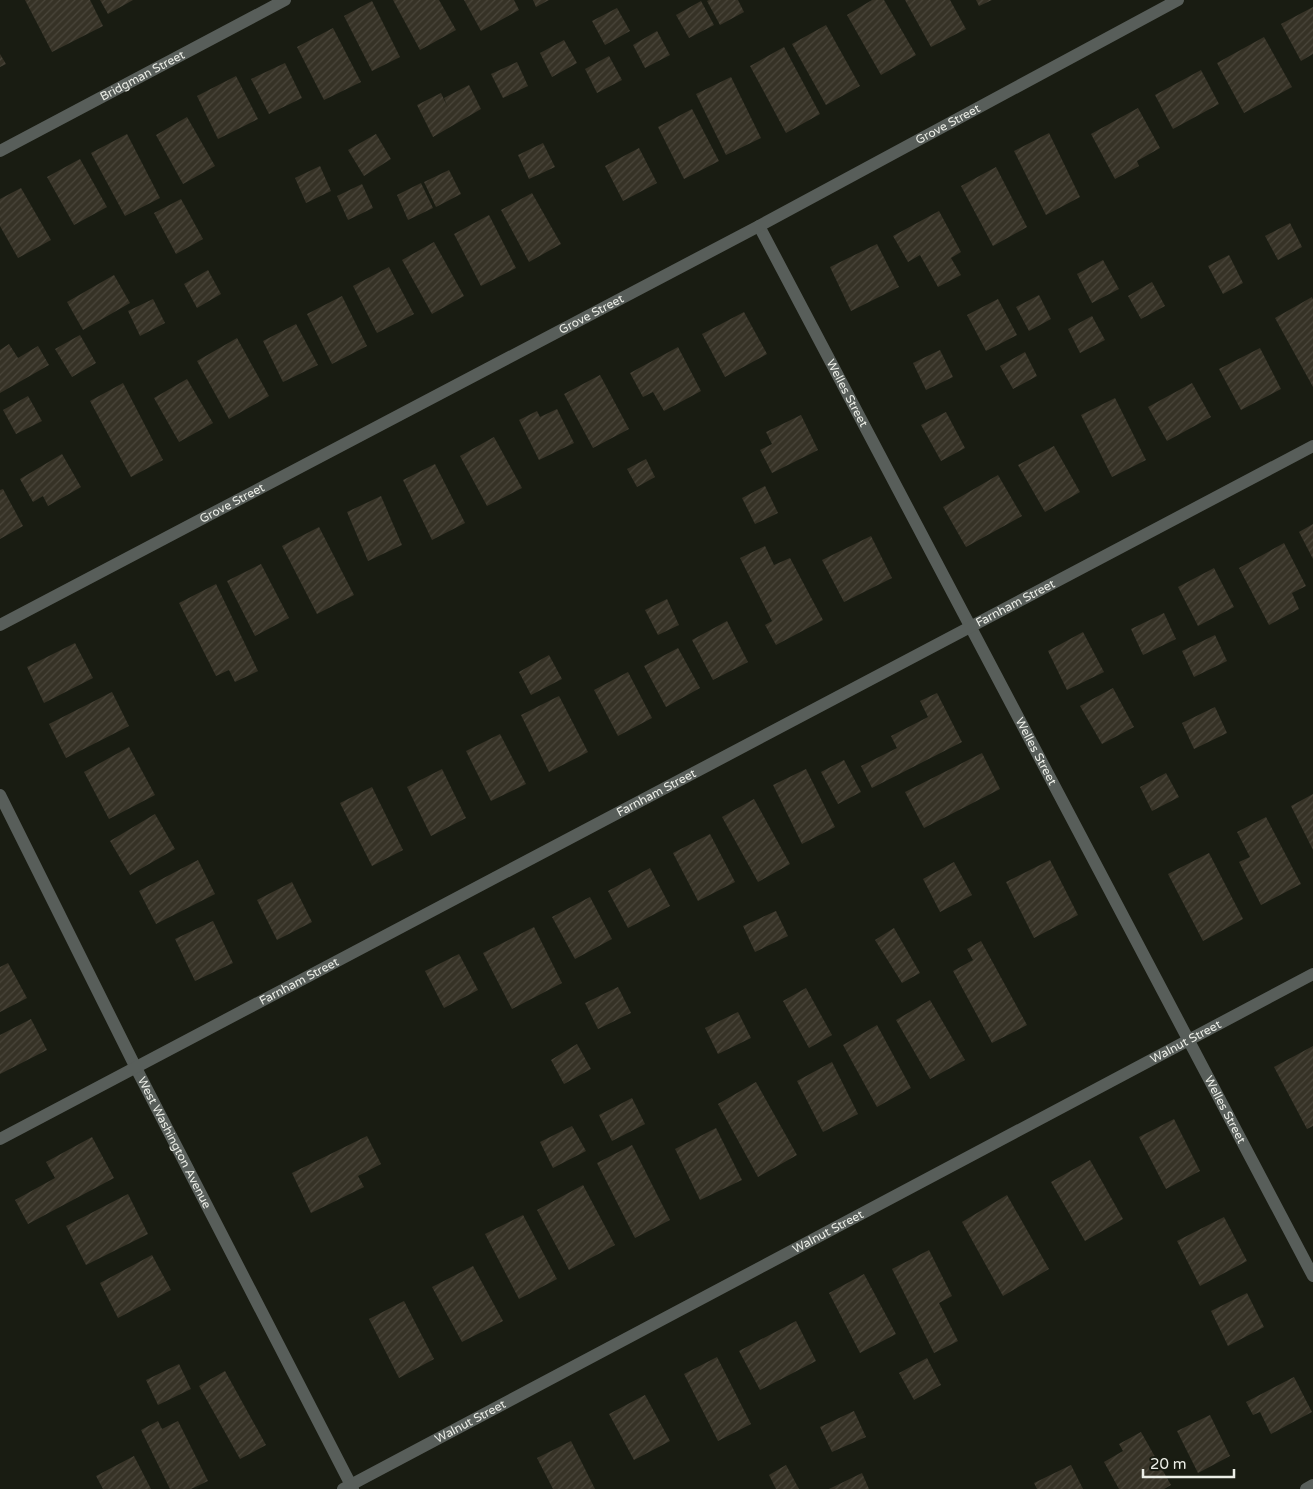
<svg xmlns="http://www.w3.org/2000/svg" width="1313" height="1489" font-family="'Varela Round',sans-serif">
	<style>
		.building { fill: url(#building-hatch) }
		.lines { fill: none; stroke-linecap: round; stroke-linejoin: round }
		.minor { stroke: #585e5a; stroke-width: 12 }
		.labels { text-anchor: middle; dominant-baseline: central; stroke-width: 4; stroke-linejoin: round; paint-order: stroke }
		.street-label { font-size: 12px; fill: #eceee7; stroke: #191c12 }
	</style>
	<defs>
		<pattern id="building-hatch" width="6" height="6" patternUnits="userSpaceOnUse" patternTransform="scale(1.25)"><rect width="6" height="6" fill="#363226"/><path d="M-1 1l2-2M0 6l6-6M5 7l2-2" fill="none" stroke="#4a463b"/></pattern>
	</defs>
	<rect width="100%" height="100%" fill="#191c12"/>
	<g class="building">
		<polygon points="25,0 90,0 103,26 52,52"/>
		<polygon points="100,0 133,0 108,14"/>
		<polygon points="393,0 439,0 456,30 420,50"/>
		<polygon points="464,0 514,0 519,10 481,31"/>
		<polygon points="533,0 549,0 536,7"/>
		<polygon points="709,0 738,0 744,12 720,25 707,1"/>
		<polygon points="872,0 884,0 916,55 881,75 847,15"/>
		<polygon points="905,0 950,0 966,29 931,47"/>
		<polygon points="976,0 992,0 979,6"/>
		<polygon points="372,1 400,57 372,71 344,16"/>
		<polygon points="701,1 714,25 689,38 676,15"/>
		<polygon points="1313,7 1313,54 1301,61 1281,24"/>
		<polygon points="617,8 630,31 605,45 592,21"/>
		<polygon points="826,25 860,86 826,105 792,44"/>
		<polygon points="333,28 361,82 324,100 297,47"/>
		<polygon points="657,31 670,55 645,68 633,45"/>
		<polygon points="1264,37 1292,87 1244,113 1217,63"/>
		<polygon points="564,40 577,63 552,77 540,53"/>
		<polygon points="784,47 820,114 786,133 750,66"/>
		<polygon points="0,54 6,64 0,67"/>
		<polygon points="609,56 622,80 597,93 585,69"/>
		<polygon points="517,62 528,86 503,98 491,74"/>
		<polygon points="285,63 302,98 269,114 251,79"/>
		<polygon points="1201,70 1219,104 1173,129 1155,95"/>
		<polygon points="236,76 258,119 218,139 197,96"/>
		<polygon points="731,77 761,138 726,155 696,94"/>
		<polygon points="469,85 481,109 433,137 417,105 441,93 448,108 444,98"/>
		<polygon points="1138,108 1160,148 1137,161 1139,166 1115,179 1091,134"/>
		<polygon points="692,109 719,161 684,179 658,127"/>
		<polygon points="187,117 215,166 183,184 156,135"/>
		<polygon points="1049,133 1080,197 1046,215 1014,151"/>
		<polygon points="127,134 160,198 125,216 91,153"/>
		<polygon points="376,134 391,159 364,176 348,150"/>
		<polygon points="543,143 555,167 529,179 518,155"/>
		<polygon points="639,148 657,183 623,201 605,166"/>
		<polygon points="80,159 107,207 74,225 47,177"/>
		<polygon points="320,166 331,191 306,203 295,178"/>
		<polygon points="996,167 1027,227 993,246 961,186"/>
		<polygon points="449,170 461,194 436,207 424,182"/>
		<polygon points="421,183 433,208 408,220 397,195"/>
		<polygon points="362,184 373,208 348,220 337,196"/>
		<polygon points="21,188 51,240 18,258 0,226 0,199"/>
		<polygon points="532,193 561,244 529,262 501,210"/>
		<polygon points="181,199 203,239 176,254 154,213"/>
		<polygon points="939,211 961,252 951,258 961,275 938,287 920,255 908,262 893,236"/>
		<polygon points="489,215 516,268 481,286 454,234"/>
		<polygon points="1290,223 1302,247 1278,260 1265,236"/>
		<polygon points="434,242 464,296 432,314 402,260"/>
		<polygon points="877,244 899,287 851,311 830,267"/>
		<polygon points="1229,255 1243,283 1223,294 1208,266"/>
		<polygon points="1103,260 1119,289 1092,303 1077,274"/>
		<polygon points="389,267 414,314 377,333 353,286"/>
		<polygon points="208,270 221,294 197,308 184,284"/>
		<polygon points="114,275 130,303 83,330 67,302"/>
		<polygon points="1152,282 1165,306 1141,319 1128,296"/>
		<polygon points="1039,295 1051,319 1029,331 1016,307"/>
		<polygon points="342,296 367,346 332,364 307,314"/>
		<polygon points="1312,297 1313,300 1313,387 1275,318"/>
		<polygon points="153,299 165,323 140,336 128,311"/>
		<polygon points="998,299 1017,335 986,351 967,315"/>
		<polygon points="744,312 767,354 725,377 702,334"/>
		<polygon points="1092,316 1105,340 1080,353 1068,329"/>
		<polygon points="296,324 318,365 283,382 263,341"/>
		<polygon points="80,335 96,363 72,377 55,349"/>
		<polygon points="237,338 269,396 229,419 197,361"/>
		<polygon points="9,344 18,358 38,346 49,365 0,393 0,350"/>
		<polygon points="678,347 701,391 664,411 653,392 643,397 630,373"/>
		<polygon points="1260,348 1281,389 1241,410 1219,369"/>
		<polygon points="940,350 953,377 926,390 913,363"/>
		<polygon points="1025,352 1037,376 1013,389 1000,366"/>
		<polygon points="600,375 629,429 593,448 564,394"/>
		<polygon points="187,379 213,423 179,442 154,398"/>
		<polygon points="123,383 163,460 131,477 90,401"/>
		<polygon points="1192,383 1211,417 1167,441 1148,407"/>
		<polygon points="28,396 42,421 16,434 3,410"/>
		<polygon points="1115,398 1146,460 1112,477 1081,415"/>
		<polygon points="557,409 574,443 539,460 519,420 537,411 540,417"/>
		<polygon points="946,412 965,448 941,461 921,425"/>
		<polygon points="801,415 818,450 772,473 760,450 772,444 766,432"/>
		<polygon points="494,437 522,488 487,506 460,456"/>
		<polygon points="1054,446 1080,492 1045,512 1018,465"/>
		<polygon points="62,454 81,487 48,506 43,496 33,502 20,479"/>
		<polygon points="646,459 655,477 637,487 627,469"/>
		<polygon points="435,464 465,523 432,540 403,480"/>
		<polygon points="998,475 1022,516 966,547 943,507"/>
		<polygon points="765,486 778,513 755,524 742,498"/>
		<polygon points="3,489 23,526 0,539 0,490"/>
		<polygon points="381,496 402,545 368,561 347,512"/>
		<polygon points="1313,524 1313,559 1299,532"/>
		<polygon points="319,527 354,595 317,614 282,546"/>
		<polygon points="871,536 892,578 844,602 822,560"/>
		<polygon points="1284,543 1306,586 1292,593 1299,609 1269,625 1239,568"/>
		<polygon points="765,546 774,565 790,558 823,620 776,645 765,625 772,621 740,558"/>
		<polygon points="261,564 289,618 255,636 227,581"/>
		<polygon points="1214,568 1234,607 1198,626 1178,587"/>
		<polygon points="216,584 258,671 235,682 229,670 216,676 179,603"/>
		<polygon points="667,599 679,625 658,635 645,610"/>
		<polygon points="1164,613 1176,639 1143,655 1131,629"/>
		<polygon points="727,621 748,662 713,680 692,640"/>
		<polygon points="1083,632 1104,672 1067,690 1048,651"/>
		<polygon points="1215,635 1227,661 1194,677 1182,651"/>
		<polygon points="75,643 93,678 44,703 27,667"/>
		<polygon points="678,648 700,688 666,707 644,666"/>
		<polygon points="549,655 562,679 531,695 519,672"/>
		<polygon points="628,672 652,718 618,736 594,690"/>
		<polygon points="1113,688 1134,727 1102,744 1080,706"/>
		<polygon points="112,692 129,726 66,758 49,724"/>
		<polygon points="937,693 962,742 872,788 861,766 897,748 891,736 928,717 920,701"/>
		<polygon points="559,696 588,752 549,772 521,715"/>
		<polygon points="1215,707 1227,733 1194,749 1182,723"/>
		<polygon points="500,734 526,784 491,801 466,751"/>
		<polygon points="129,747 155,795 109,819 84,772"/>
		<polygon points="982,753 1000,789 924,828 905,792"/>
		<polygon points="844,760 861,792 838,804 821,772"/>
		<polygon points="442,769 466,818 431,836 407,787"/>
		<polygon points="806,769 835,827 802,844 773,785"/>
		<polygon points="1166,773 1179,797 1152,811 1140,787"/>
		<polygon points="372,787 403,850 372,866 340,803"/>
		<polygon points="1313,794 1313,850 1291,806"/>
		<polygon points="754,799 790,864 758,882 722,817"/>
		<polygon points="155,814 175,849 130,875 110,841"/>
		<polygon points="1266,817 1301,884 1261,905 1239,862 1250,857 1237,832"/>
		<polygon points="710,834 735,882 698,901 673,853"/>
		<polygon points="1209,853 1243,919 1203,941 1168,874"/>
		<polygon points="198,860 215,894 156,924 139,891"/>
		<polygon points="1050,860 1078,915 1034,938 1006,882"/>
		<polygon points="954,862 972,895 940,912 923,879"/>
		<polygon points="650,868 670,906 628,928 608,891"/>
		<polygon points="292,882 312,922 277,940 257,900"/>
		<polygon points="590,897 612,939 575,959 552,917"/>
		<polygon points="776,911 788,936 755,952 743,926"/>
		<polygon points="213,921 233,963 195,981 175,939"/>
		<polygon points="534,927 562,983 512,1009 483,953"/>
		<polygon points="894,928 920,973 902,983 875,940"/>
		<polygon points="981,941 1027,1025 992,1043 953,971 973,960 967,949"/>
		<polygon points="459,954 478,990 444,1008 425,971"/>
		<polygon points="8,963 27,998 0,1012 0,967"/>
		<polygon points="618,987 631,1013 598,1029 585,1003"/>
		<polygon points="806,988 832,1035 809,1048 783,1001"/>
		<polygon points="930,1000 965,1060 930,1079 896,1020"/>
		<polygon points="738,1012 751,1038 718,1054 705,1028"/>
		<polygon points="31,1019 47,1050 0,1074 0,1035"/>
		<polygon points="877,1025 911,1088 877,1107 843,1045"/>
		<polygon points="577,1044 591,1069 564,1084 551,1060"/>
		<polygon points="1313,1046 1313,1126 1307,1129 1274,1067"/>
		<polygon points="832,1062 858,1114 823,1132 797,1081"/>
		<polygon points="756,1082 797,1155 758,1177 718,1104"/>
		<polygon points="632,1098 645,1124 612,1141 599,1115"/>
		<polygon points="1174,1119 1200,1171 1166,1189 1139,1137"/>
		<polygon points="572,1126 586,1151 553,1168 540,1142"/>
		<polygon points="716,1128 742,1180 700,1200 675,1149"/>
		<polygon points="367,1136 381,1164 358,1176 364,1187 311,1213 292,1173"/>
		<polygon points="92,1137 114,1178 28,1224 15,1200 55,1178 46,1162"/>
		<polygon points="632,1145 670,1220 635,1238 597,1163"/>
		<polygon points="1090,1160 1123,1219 1085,1241 1051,1182"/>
		<polygon points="583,1185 615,1245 569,1270 537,1210"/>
		<polygon points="128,1194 148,1234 86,1265 66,1226"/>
		<polygon points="1007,1195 1049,1269 1003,1296 962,1222"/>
		<polygon points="523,1215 557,1279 519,1299 485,1234"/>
		<polygon points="1224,1217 1247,1261 1200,1286 1177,1241"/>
		<polygon points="929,1250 952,1296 939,1303 958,1341 934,1353 892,1269"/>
		<polygon points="152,1255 171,1290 118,1318 100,1283"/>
		<polygon points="473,1266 503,1321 462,1342 432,1287"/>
		<polygon points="864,1274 896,1334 860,1353 829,1293"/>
		<polygon points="1247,1293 1264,1327 1228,1346 1211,1311"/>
		<polygon points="404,1301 434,1359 399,1378 369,1319"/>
		<polygon points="796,1321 816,1361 760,1390 739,1351"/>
		<polygon points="717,1357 751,1424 718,1441 684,1374"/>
		<polygon points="927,1358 941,1385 914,1400 899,1373"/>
		<polygon points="179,1364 191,1389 158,1405 146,1380"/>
		<polygon points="225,1371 266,1445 240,1459 199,1386"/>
		<polygon points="1294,1377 1312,1412 1271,1434 1260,1412 1253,1415 1246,1402"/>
		<polygon points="645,1395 670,1441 634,1460 609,1414"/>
		<polygon points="854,1411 866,1437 832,1452 820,1427"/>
		<polygon points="1210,1415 1230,1456 1198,1473 1177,1431"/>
		<polygon points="158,1421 162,1429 178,1421 208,1481 191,1489 170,1489 141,1430"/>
		<polygon points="1141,1432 1171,1485 1164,1489 1119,1489 1104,1462 1123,1451 1119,1444"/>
		<polygon points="571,1441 595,1489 553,1489 537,1458"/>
		<polygon points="134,1456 151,1489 103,1489 96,1476"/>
		<polygon points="786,1465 799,1489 776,1489 769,1475"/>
		<polygon points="1071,1465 1083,1489 1037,1489 1034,1483"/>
		<polygon points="862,1473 869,1489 829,1489"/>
	</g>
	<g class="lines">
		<g class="minor">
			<path id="s1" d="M0 151 285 0"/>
			<path id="s2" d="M759 226 1313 1276"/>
			<path id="s3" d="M0 625 759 226 1178 0"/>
			<path id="s4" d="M0 795 136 1068 353 1489"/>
			<path id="s5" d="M0 1139 1313 446"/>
			<path id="s6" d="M343 1489 1313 974"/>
			<polyline points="1306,1489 1313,1485"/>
		</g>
	</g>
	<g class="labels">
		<g class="street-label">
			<text stroke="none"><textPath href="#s1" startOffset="161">Bridgman Street</textPath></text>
			<text stroke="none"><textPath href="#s3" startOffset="1072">Grove Street</textPath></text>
			<text stroke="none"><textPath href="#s3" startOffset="668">Grove Street</textPath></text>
			<text stroke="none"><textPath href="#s2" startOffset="189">Welles Street</textPath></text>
			<text stroke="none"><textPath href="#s3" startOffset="262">Grove Street</textPath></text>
			<text stroke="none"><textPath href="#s5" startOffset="1148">Farnham Street</textPath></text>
			<text stroke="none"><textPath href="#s2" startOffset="594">Welles Street</textPath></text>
			<text stroke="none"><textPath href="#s5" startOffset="742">Farnham Street</textPath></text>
			<text stroke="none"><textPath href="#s5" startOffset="338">Farnham Street</textPath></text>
			<text stroke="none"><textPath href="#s6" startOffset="954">Walnut Street</textPath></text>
			<text stroke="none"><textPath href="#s2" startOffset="999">Welles Street</textPath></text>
			<text stroke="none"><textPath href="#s4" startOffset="389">West Washington Avenue</textPath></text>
			<text stroke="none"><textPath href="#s6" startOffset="549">Walnut Street</textPath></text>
			<text stroke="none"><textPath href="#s6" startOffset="144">Walnut Street</textPath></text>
		</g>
	</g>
	<path d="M1143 1469v8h91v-8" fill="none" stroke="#eceee7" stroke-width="2.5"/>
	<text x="1150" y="1469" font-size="15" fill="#eceee7" stroke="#191c12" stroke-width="4" paint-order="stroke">20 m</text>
</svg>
